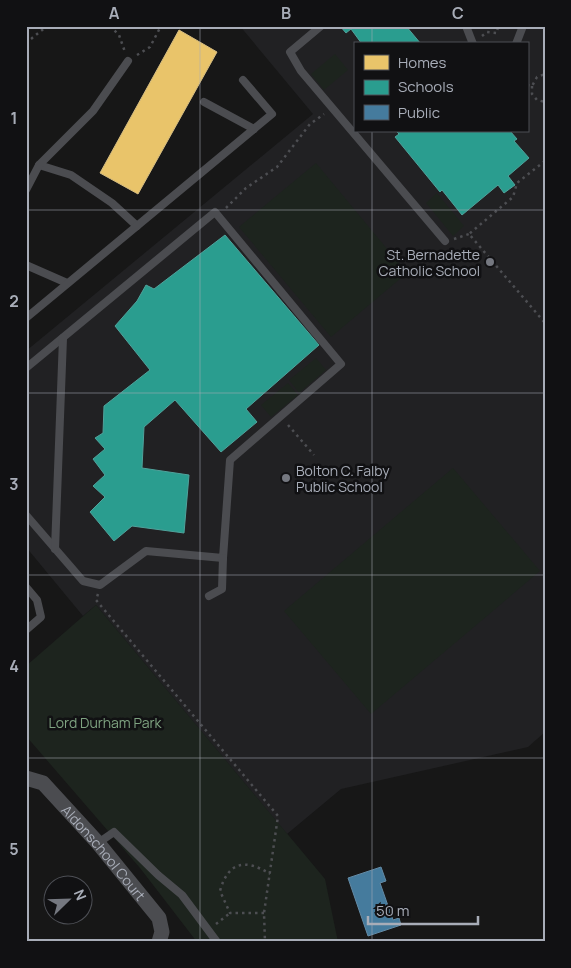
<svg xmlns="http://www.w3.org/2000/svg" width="571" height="968" font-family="Manrope,sans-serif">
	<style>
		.built { fill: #212123; fill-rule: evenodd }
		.green { fill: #1d241e }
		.homes { fill: #e9c46a; stroke: #d6bd81 }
		.schools { fill: #2a9d8f; stroke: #50a29b }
		.public { fill: #457b9d; stroke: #638aa5 }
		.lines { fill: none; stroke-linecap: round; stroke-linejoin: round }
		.path { stroke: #4d4e52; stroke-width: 2.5; stroke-dasharray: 2.5 4; stroke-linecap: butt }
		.lane { stroke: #4b4c50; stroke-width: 8 }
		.street { stroke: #4b4c50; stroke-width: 15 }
		.grid { fill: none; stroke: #a8adb8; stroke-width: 1; stroke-opacity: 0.55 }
		.poi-dot { fill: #757880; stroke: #111113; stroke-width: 2 }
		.labels { text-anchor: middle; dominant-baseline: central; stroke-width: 5; stroke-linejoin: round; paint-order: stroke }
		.poi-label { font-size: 14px; fill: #a8adb8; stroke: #111113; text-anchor: end }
		.park-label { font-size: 14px; fill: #7fa381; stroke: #111113 }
		.street-label { font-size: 14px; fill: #a8adb8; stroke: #111113 }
		.neatline { fill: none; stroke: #a8adb8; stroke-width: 2 }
		.grid-label { font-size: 16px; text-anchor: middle; font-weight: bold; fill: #a8adb8 }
	</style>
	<rect width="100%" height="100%" fill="#171717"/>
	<path class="built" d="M240 26H545V732L528 747 341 789 287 834 96 605 83 616 26 547V351L313 114ZM355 44H527V131H355Z"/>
	<g class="green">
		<polygon points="335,54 348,70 324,90 311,74"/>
		<polygon points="316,163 407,273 331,337 239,227"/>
		<polygon points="437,193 464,226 453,236 426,203"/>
		<polygon points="316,358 326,370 299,393 289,380"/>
		<polygon points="288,383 298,395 271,417 261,405"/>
		<polygon points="453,468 540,571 371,714 284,611"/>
		<polygon points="96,605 325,879 338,942 197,942 140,868 26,736 26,666"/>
	</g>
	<polygon class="homes" points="179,30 217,52 138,194 100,173"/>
	<g class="schools">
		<polygon points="340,26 406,26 421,44 362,44 351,29 346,33"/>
		<polygon points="396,131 510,131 517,139 514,141 529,158 508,176 515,185 504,193 498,185 462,215 442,190 440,192 395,137 399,134"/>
		<polygon points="225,235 319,345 246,409 257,422 221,452 175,400 144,427 142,468 189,475 184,533 132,526 114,541 90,512 105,497 93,486 105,475 93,459 105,449 95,438 103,433 104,406 150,370 115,326 137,301 146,285 154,289"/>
	</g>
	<polygon class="public" points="381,867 386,881 380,883 393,920 399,918 401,925 368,936 348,878"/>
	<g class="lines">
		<g class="path">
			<polyline points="110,26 119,35 125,52"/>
			<polyline points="482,36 487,32 497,33 498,26"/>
			<polyline points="26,43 47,26"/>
			<polyline points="137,55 150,47 161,26"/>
			<polyline points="527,85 532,86 537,77 545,74"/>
			<polyline points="532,86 532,94 537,100 545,102"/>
			<polyline points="545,161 517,183 513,197 469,234 545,323"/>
			<polyline points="226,208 246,188 277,167 310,124 324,114"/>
			<polyline points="454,239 469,234"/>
			<polyline points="288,425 314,455"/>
			<polyline points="98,594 96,600 278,816 264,913 265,942"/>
			<path d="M264 913H230L220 891C228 862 245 858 270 874"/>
			<polyline points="216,924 230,913"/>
		</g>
		<g class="lane">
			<polyline points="321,26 290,52 301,71 445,241"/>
			<polyline points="466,26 473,44"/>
			<polyline points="516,44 523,26"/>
			<polyline points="204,102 254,129"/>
			<polyline points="39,165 71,175 112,203 137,226"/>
			<polyline points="26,190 39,165 93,111 128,61"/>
			<polyline points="26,265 67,283"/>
			<polyline points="26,318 272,114 243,80"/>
			<polyline points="26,368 215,212 341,364 230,460 223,558 146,551 100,585 83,581 26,515"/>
			<polyline points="55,549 63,338"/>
			<polyline points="26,587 37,600 41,617 26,630"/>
			<polyline points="209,596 222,589 223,558"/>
			<polyline points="98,843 114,832 158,875 182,895 217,942"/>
		</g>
		<path class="street" id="s1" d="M26 778 43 783 98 843 159 918 162 932 159 942"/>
	</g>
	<path class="grid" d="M200 26V942M372 26V44M372 131V942M26 210H545M26 393H545M26 575H545M26 758H545"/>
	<g class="poi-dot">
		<circle cx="490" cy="262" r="5"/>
		<circle cx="286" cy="478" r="5"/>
	</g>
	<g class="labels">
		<g class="poi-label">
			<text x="480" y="254">St. Bernadette<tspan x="480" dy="16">Catholic School</tspan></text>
			<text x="296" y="470" text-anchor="start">Bolton C. Falby<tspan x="296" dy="16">Public School</tspan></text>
		</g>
		<g class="park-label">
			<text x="105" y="722">Lord Durham Park</text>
		</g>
		<g class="street-label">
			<text stroke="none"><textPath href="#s1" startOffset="110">Aldonschool Court</textPath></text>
		</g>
	</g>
	<rect width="571" height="968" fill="none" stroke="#111113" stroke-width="55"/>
	<rect x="354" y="42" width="175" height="90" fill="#111113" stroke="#4d4f55"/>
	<rect x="364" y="55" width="25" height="15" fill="#e9c46a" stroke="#4d4f55"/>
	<text x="398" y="68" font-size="15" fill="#a8adb8">Homes</text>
	<rect x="364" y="80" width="25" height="15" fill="#2a9d8f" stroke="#4d4f55"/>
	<text x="398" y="92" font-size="15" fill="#a8adb8">Schools</text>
	<rect x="364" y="105" width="25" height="15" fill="#457b9d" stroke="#4d4f55"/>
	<text x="398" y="118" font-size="15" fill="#a8adb8">Public</text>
	<g transform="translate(68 900) rotate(67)"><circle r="24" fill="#111113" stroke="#4d4f55"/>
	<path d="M0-4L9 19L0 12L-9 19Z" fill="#757880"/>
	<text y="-8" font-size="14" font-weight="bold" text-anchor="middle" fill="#a8adb8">N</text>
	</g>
	<path d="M368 916v8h110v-8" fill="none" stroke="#a8adb8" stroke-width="2.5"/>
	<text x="376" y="916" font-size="15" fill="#a8adb8" stroke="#111113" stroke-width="4" paint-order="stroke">50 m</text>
	<rect x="28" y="28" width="516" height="912" class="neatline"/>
	<g class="grid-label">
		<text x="114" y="19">A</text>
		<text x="286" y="19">B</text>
		<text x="458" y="19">C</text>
		<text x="14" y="124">1</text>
		<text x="14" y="307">2</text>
		<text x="14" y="490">3</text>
		<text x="14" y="672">4</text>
		<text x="14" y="855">5</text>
	</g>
</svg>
